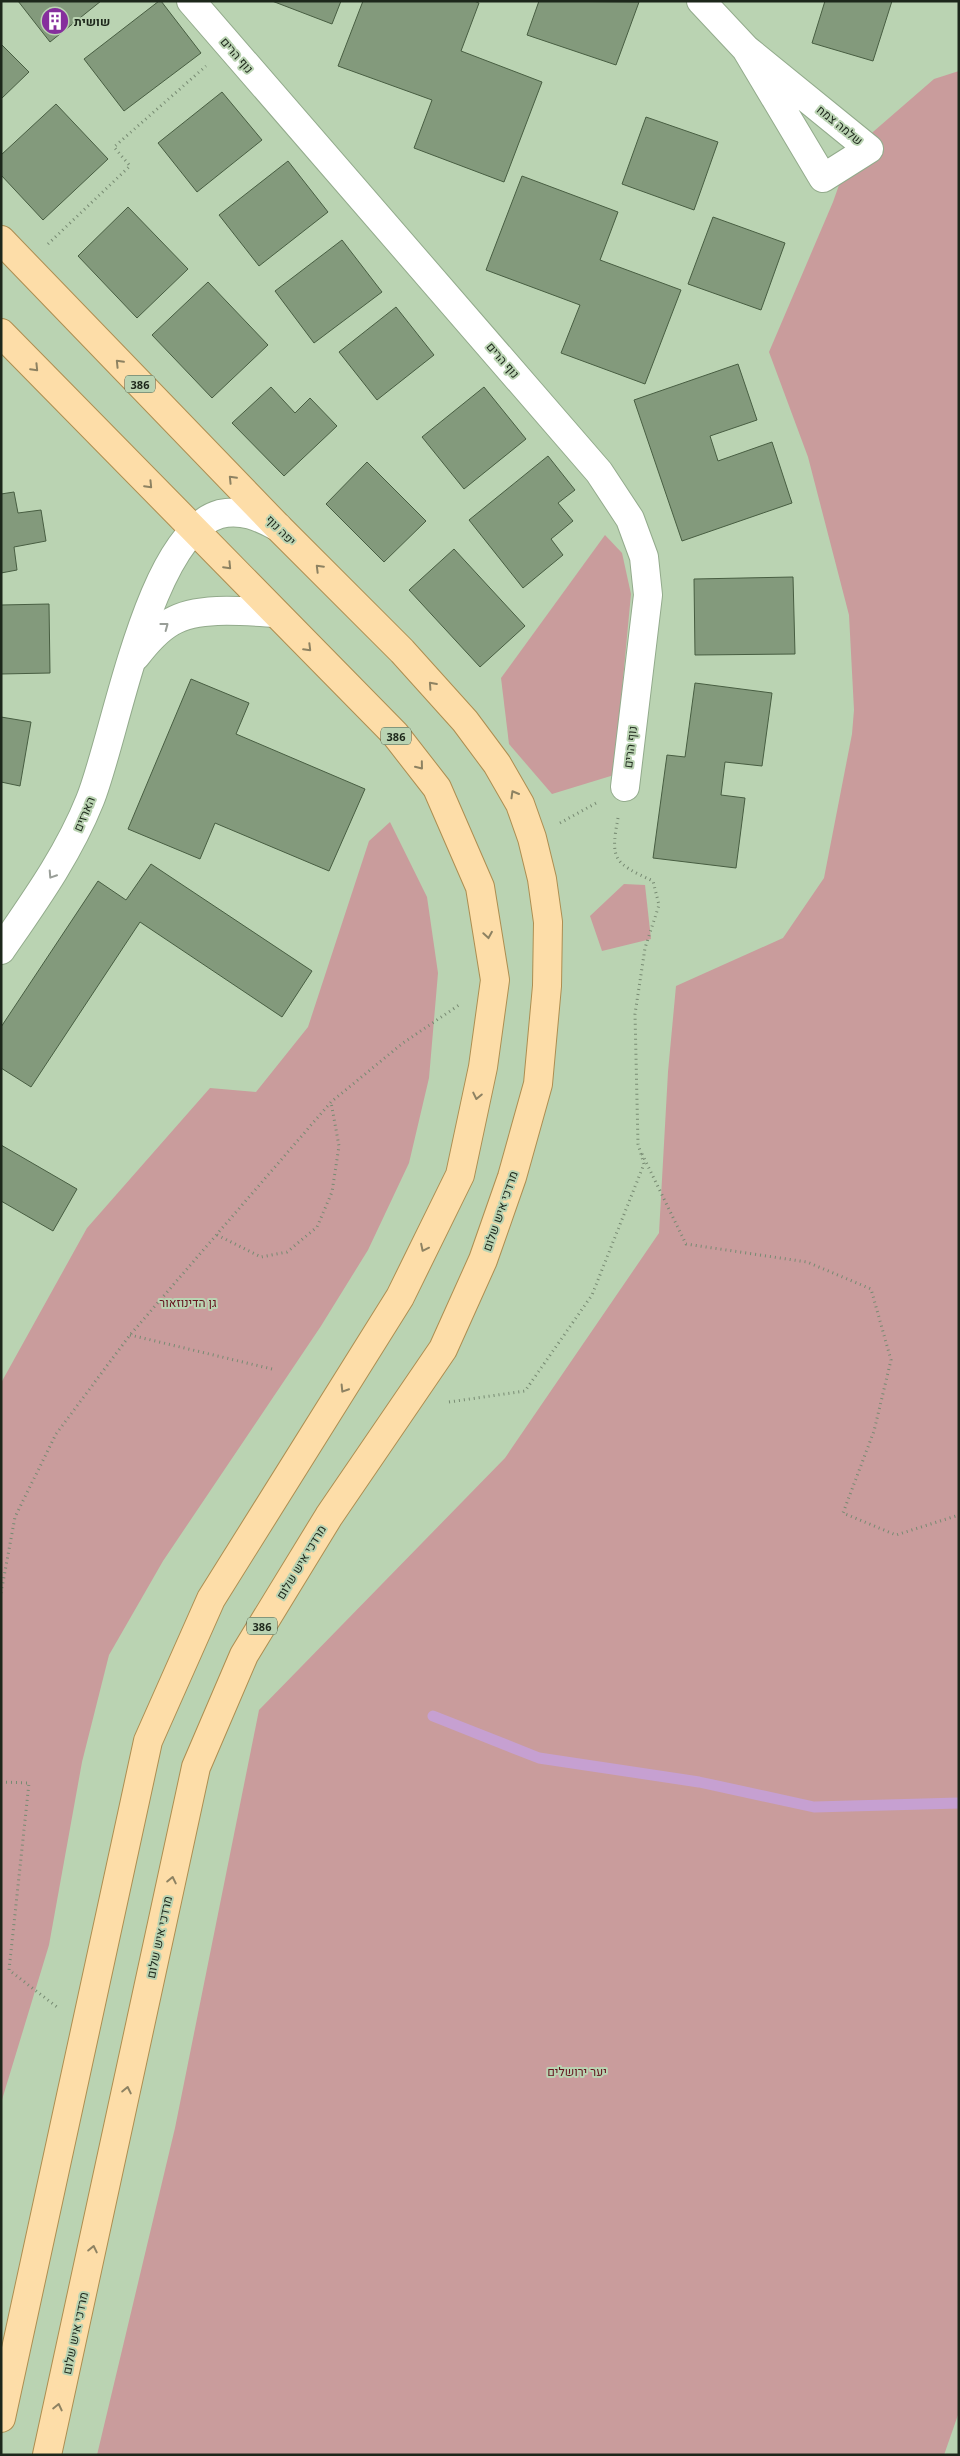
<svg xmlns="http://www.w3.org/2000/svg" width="960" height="2456" font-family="'Noto Sans',Heebo,sans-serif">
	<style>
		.green { fill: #c99c9c }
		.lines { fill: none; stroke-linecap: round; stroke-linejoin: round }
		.stream { stroke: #c6a0d1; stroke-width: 11 }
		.building { fill: #839a7c; stroke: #485e42 }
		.minor-casing { stroke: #93ab8c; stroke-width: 30 }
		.primary-casing { stroke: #ad8e51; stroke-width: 30 }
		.path { stroke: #778a72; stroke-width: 3; stroke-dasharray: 1 4; stroke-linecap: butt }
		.minor { stroke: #fff; stroke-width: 28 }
		.primary { stroke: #fddda8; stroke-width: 28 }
		.oneway { stroke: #8d8262 }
		.oneway2 { stroke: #999e98 }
		.labels { text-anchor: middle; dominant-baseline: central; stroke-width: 4; stroke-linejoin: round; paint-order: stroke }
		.shield { fill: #bad3b2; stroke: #4c5b48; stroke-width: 1 }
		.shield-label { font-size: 11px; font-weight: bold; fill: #1d271b }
		.poi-label { font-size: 12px; font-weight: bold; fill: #1d271b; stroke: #bad3b2; text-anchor: start }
		.street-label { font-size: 12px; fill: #1d271b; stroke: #bad3b2 }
		.park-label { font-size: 12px; fill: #64151f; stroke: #bad3b2 }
	</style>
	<rect width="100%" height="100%" fill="#bad3b2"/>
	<g class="green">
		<polygon points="959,71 959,2412 944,2455 97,2455 175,2128 259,1710 505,1458 659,1233 668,1072 676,986 783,938 824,878 852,734 854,710 849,615 808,457 769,352 833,202 851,151 934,79"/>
		<polygon points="605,535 622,553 631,594 614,775 552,794 509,744 501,678"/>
		<polygon points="390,822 427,897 438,973 429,1078 409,1163 368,1250 321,1326 163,1561 109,1655 82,1762 49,1945 1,2103 1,1383 87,1228 210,1088 256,1092 308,1027 369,841"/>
		<polygon points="624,884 645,885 651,939 602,951 590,916"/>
	</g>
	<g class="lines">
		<polyline class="stream" points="433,1716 539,1758 699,1782 814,1807 959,1803"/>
	</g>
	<g class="building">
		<polygon points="18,1 101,1 50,42"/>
		<polygon points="159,1 161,1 201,53 124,111 84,59"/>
		<polygon points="272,1 341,1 332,24"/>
		<polygon points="363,1 474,1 479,3 461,51 542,82 504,182 414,148 432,100 338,66"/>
		<polygon points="539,1 639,2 616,65 527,35"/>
		<polygon points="825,1 892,1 873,61 812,43"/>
		<polygon points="1,44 29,72 1,99"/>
		<polygon points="222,92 262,140 197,192 158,143"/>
		<polygon points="56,104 108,159 43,220 1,175 1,155"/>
		<polygon points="646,117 718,142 694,210 622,184"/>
		<polygon points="288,161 328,212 259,266 219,215"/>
		<polygon points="522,176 618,212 600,260 681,290 645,384 561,353 580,305 486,270"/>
		<polygon points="128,207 188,269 137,318 78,256"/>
		<polygon points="713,217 785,243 761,310 688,284"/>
		<polygon points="342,240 382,292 314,343 275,291"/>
		<polygon points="208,282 268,345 212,398 152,335"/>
		<polygon points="396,307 434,355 377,400 339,352"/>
		<polygon points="738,364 757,420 710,436 718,461 772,442 792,503 682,541 634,400"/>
		<polygon points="271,387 295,413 310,398 337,426 284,476 232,423"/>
		<polygon points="484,387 526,439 464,489 422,437"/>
		<polygon points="548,456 575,490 558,503 573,521 551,539 563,555 523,588 469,520"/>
		<polygon points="367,462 426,521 384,562 326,504"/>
		<polygon points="14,492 18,513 41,510 46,541 14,547 17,570 1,573 1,494"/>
		<polygon points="454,549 525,626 480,667 409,590"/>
		<polygon points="793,577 795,654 695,655 694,579"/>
		<polygon points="49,604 50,673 1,674 1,605"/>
		<polygon points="191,679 249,703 236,734 365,789 329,871 215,823 200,859 128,829"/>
		<polygon points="695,683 772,693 762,766 725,762 721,795 745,798 736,868 653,858 667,755 685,757"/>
		<polygon points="1,717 31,722 20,786 1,782"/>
		<polygon points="151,864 312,971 282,1017 140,922 31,1087 1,1068 1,1027 98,881 126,900"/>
		<polygon points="1,1145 77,1189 53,1231 1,1201"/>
	</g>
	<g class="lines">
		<defs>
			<g id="minor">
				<polyline points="191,1 599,472 630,519 644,557 648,595 625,787"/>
				<polyline points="701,1 746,49 869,149 823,178 746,49"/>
				<path d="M136 656C146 643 157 630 171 622 197 606 245 611 274 613"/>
				<path d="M1 950C34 902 68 855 90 800 116 736 148 534 220 514 242 509 260 517 278 527"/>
			</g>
			<g id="primary">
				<polyline points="1,240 278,527 402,651 465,721 497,764 520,804 532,838 542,879 548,922 547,986 538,1084 512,1177 483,1260 443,1349 329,1516 244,1655 196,1767 47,2455"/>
				<polyline points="1,333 395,734 437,788 480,887 495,980 483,1067 460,1175 400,1297 211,1599 148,1741 1,2418"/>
			</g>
		</defs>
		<use href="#minor" class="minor-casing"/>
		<use href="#primary" class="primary-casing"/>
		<g class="path">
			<polyline points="48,244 130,166 114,147 206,66"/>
			<polyline points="560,823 598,802"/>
			<polyline points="642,1154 686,1244 807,1262 871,1289 891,1360 874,1431 843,1513 896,1535 959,1515"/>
			<polyline points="217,1235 261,1257 287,1252 317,1227 332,1192 339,1146 331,1102"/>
			<polyline points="130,1335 272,1369"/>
			<path d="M449 1402 525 1391 592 1295 644 1164 638 1144 635 1014 645 948 659 905 653 881C614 863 610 860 618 818"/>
			<polyline points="1,1593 15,1517 56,1434 130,1335 331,1102 403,1043 459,1005"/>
			<polyline points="1,1782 29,1783 9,1970 57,2007"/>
		</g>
		<use href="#minor" class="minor"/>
		<use href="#primary" class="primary"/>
	</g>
	<defs><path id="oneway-chevron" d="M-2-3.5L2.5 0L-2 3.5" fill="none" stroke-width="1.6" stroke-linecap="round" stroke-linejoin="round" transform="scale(1.25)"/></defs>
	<g class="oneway">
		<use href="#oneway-chevron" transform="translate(119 363) rotate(-134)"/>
		<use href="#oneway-chevron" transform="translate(35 368) rotate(46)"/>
		<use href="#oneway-chevron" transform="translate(232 479) rotate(-134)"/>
		<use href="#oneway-chevron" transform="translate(149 485) rotate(46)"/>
		<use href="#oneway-chevron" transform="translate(228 566) rotate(46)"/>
		<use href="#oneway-chevron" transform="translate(319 568) rotate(-135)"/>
		<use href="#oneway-chevron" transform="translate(308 648) rotate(45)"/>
		<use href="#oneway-chevron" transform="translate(432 685) rotate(-132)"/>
		<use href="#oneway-chevron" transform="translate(420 766) rotate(51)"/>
		<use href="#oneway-chevron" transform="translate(514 794) rotate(-120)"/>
		<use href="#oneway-chevron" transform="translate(488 935) rotate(81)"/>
		<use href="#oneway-chevron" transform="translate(477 1096) rotate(102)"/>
		<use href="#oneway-chevron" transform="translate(424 1248) rotate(116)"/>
		<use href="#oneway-chevron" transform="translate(344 1389) rotate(122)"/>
		<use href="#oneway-chevron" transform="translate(172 1880) rotate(-78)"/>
		<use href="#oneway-chevron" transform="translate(127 2090) rotate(-78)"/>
		<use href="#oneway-chevron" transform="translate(93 2249) rotate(-78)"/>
		<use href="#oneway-chevron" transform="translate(58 2407) rotate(-77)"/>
	</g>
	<g class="oneway2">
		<use href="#oneway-chevron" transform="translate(165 626) rotate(-37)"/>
		<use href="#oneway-chevron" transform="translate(52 875) rotate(123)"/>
	</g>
	<defs>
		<symbol id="building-disc" viewBox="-11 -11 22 22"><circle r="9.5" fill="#862f9d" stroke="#bad3b2"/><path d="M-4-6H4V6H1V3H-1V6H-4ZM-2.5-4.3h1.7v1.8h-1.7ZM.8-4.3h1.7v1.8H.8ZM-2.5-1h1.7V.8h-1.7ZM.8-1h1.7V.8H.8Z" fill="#fff"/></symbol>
	</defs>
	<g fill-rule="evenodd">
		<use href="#building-disc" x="39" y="5" width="32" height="32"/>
	</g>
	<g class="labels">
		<g class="shield">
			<rect x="125" y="375.5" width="30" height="17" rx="4"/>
			<rect x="381" y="727.5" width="30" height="17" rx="4"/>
			<rect x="247" y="1617.5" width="30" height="17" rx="4"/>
		</g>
		<g class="shield-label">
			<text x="140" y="384">386</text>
			<text x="396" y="736">386</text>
			<text x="262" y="1626">386</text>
		</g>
		<g class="poi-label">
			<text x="74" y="21">שושית</text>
		</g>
		<g class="street-label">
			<text transform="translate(237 55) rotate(49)">נוף הרים</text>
			<text transform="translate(840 125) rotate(39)">שלמה צמח</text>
			<text transform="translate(503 360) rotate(49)">נוף הרים</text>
			<text transform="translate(281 530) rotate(45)">יפה נוף</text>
			<text transform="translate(630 747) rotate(-83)">נוף הרים</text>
			<text transform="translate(84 814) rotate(-67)">הארזים</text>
			<text transform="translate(500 1211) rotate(-71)">מרדכי איש שלום</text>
			<text transform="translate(301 1562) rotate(-59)">מרדכי איש שלום</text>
			<text transform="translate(159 1937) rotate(-78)">מרדכי איש שלום</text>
			<text transform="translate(75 2333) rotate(-78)">מרדכי איש שלום</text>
		</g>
		<g class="park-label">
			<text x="188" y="1302">גן הדינוזאור</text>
			<text x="577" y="2071">יער ירושלים</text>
		</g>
	</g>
	<rect width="960" height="2456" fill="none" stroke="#1d271b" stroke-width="5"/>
</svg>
